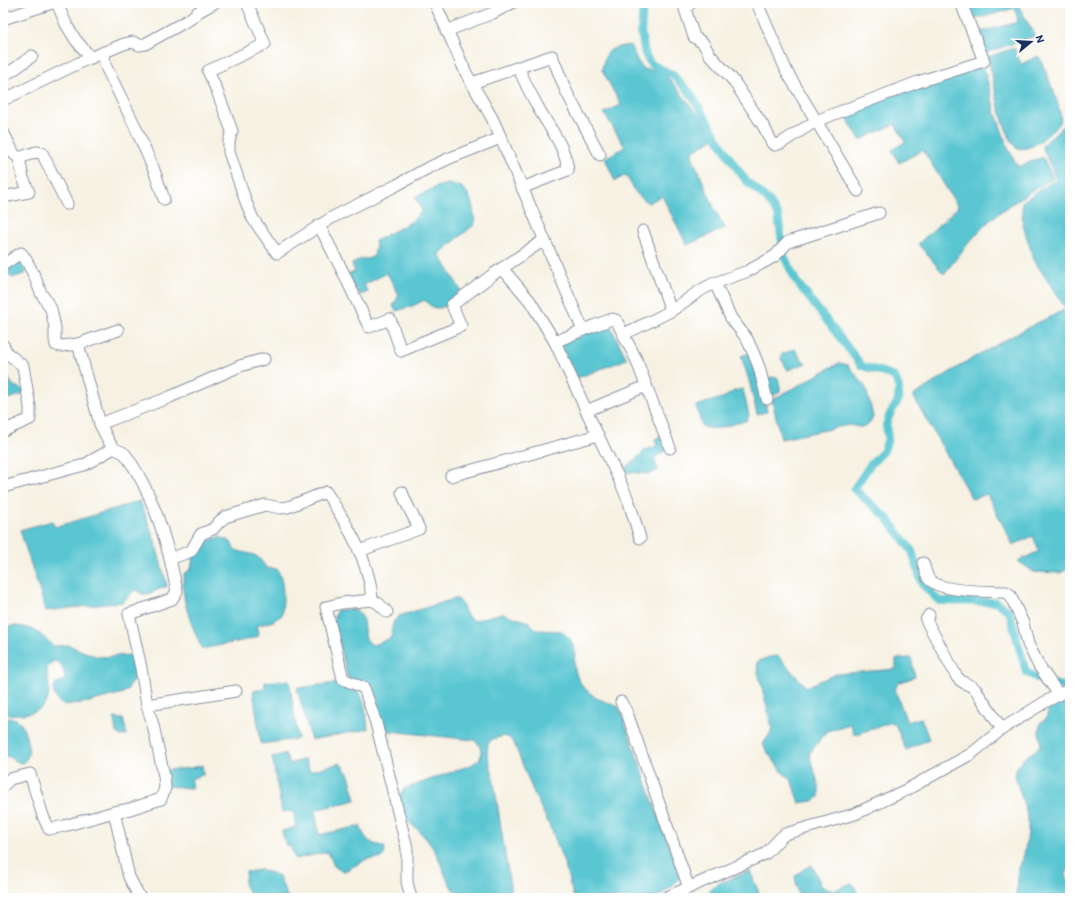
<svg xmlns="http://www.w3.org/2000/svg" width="1073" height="901" font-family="Itim,sans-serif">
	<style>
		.water { fill: #5ac6d2; stroke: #3a7a98 }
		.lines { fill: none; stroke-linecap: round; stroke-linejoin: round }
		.canal { stroke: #5ac6d2; stroke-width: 8 }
		.minor-casing { stroke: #8890a0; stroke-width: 13 }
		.minor { stroke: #fff; stroke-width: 11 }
	</style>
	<rect width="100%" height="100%" fill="#fff"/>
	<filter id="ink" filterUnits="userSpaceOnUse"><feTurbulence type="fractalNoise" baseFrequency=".025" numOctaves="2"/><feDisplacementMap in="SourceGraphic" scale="8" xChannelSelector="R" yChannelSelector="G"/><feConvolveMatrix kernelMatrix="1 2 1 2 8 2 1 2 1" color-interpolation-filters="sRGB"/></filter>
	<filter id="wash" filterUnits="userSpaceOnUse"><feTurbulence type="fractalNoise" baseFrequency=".012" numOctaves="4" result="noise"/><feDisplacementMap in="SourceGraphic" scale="16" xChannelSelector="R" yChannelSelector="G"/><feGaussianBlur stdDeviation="0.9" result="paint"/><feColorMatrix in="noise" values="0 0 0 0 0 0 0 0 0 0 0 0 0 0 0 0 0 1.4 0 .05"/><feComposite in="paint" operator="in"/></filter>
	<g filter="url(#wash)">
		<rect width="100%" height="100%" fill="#f6f1e2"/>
		<g class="water">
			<polygon points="965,3 1017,3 1035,36 985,53 977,33 1018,22 1015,8 972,20"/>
			<path d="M630 45 637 60 643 69 651 70H661L666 75 703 121 713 139 692 152V156L715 210 725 228 687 245 662 196 648 203 636 193 626 175 615 181 605 158 625 147 604 113 621 105 602 70C605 49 611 48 630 45Z"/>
			<path d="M1014 48 1021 64 1039 56C1044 68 1065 114 1060 123 1057 127 1045 137 1042 140 1033 146 1026 150 1016 148 999 124 995 85 988 57Z"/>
			<path d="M983 64 995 111 1008 148 1018 167 1043 157 1053 178C1029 193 1001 208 981 229 968 243 956 259 944 274L918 244 958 207 923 150 899 163 892 150 905 142 895 124 860 140 844 113Z"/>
			<polygon points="1070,123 1070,548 1065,551 1070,562 1070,568 1060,573 1034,572 1018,561 1039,551 1033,536 1013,545 987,494 972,499 913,396 969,360 1029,327 1066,309 1034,260 1023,225 1022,202 1056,179 1042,146 1063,126"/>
			<path d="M448 184C452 185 457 185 461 187 472 193 474 213 475 224L439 254 463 294C450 303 437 317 425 300L410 307 396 311 393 306 399 295 387 273 364 285 368 292 360 295 353 286 349 274 355 272 352 264 361 259H368L374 256 376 245 375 241 411 222 422 211 415 197 439 186Z"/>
			<path d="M17 262 22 264 26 273 12 278C7 274 9 269 12 264Z"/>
			<polygon points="609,324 627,359 577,378 560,344"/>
			<polygon points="795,349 799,356 806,363 788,370 781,359 782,354"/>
			<polygon points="750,353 765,402 767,412 757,414 749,380 741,356"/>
			<polygon points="839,363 848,365 865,386 870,403 873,418 867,426 860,427 849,425 781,439 772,400"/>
			<polygon points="3,370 5,370 10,381 14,386 24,390 22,395 3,400"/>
			<polygon points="771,377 778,378 780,387 780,392 774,395 770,395 767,385 769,382 769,378"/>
			<path d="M743 389 749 416 746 421C731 423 716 433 702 426L696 406 725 397 734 391Z"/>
			<polygon points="661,436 666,447 665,451 654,458 658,471 649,474 628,472 625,468 641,455 645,450 657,446 655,439"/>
			<polygon points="140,501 155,541 167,586 145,595 135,590 123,602 46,611 20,530 52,521 55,527"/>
			<path d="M220 537 231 542 234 549C251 557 255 549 266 568L277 569C285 583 283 600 282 615L273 621 256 626 259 636 246 640 202 649C193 628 179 597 184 574L191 569C195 547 198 544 220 537Z"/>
			<path d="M454 599H458C465 606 464 617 474 621L501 613 529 622 537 630 562 631 570 639 575 650 574 666 577 677 583 687 596 698 619 707 680 876 673 886 655 898H574L564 863 552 831 533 791 514 743 508 737 504 736 492 739 488 744 487 752 493 777 512 898H466C446 892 444 865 434 850 426 836 414 826 402 816L398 797 404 789 471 765 480 759C482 751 481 744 474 740L390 731 383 728 368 690 348 678 333 621 337 610C343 610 352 608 357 611 369 618 358 638 373 645L391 638C393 629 390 623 399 616Z"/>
			<path d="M11 626C33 626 38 632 53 646L68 645 92 655 100 657 132 655 136 664 138 677 132 681 127 690 123 693 89 702 63 705C55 700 51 691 56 683L63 681 65 678C64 667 57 652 47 668 47 675 49 683 49 690 49 715 22 715 3 714V629Z"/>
			<polygon points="778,656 806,687 836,674 896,669 896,659 911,658 915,677 898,683 895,690 907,722 921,718 929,739 906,750 896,726 892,722 854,735 850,724 827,731 809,754 819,786 819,797 813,801 799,803 791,779 783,773 766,750 763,744 770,734 772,727 758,672 757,662 769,657"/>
			<polygon points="289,680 298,739 261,744 253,691 265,689 265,682"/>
			<path d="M336 683C343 685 352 685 357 690 365 697 367 719 368 729L311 740 297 688Z"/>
			<path d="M1059 699 1067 708 1070 707V867L1067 871 1066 875 1070 885V897L1018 898 1016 894 1018 881 1017 874 1024 855 1028 833V818L1015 776 1017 767 1023 759 1037 749 1041 744 1039 732 1040 723 1046 719C1050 706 1046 706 1059 699Z"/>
			<path d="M3 718C7 718 13 718 16 719 24 722 30 748 28 755 27 759 25 761 22 763 15 763 11 755 3 756Z"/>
			<polygon points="116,718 123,719 127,735 120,736 116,732 114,719"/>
			<path d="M285 754 289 764 305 759 310 771 340 763 349 775 356 800 315 810 319 835 360 826C365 839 370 845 384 846L385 852 382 858 367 859 343 872 334 866 328 852 295 859 290 845 286 846 282 831 296 827 293 811 282 812 272 757Z"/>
			<polygon points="202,765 203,775 192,778 191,788 177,787 167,786 167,770 191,768"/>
			<polygon points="812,865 822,887 833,891 852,883 861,898 799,898 795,876 804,869"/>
			<polygon points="261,870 278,875 288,898 252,898 244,884 246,872"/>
			<polygon points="750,871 761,898 704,898 715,885"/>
		</g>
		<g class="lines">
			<polyline class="canal" points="642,3 643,9 641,32 645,54 651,64 672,74 691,94 731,160 746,181 768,200 778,215 784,256 796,281 862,366 883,372 895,377 899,388 898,401 890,414 886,425 888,438 884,451 870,465 854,489 887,518 912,551 922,584 939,601 996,602 1009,611 1026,672 1044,682 1063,686 1070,696 1067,718"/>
		</g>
	</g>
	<g filter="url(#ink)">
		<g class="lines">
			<defs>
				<g id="minor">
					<polyline points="57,3 66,24 75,39 91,58"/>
					<polyline points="247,3 265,44 208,71 217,91 232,131 229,142 229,152 246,202 253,219 277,253 333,217 397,185 426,169 450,158 501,138"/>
					<polyline points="435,3 466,73 492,118 501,138 583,330 555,342 592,423 618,477 629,502 640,538"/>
					<polyline points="691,3 685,9 694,37 703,43 710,55 733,80 764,127 772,143 775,145 781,143 816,121 918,82 984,61 961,3"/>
					<polyline points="757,3 787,72 858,191"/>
					<polyline points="3,19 52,3"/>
					<polyline points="446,31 493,13 512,3"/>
					<polyline points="104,52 105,65 134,124 154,170 164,199"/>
					<path d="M518 67C524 81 531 95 539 109 550 129 565 146 568 170L522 188"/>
					<polyline points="3,76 16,68 32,56"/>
					<polyline points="472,83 552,56 566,91 600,155"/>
					<polyline points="3,100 85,60 124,44 133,42 139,45 145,44 190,19 198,12 214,3"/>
					<polyline points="3,132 14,154 19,158 36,152 42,153 67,204"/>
					<polyline points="3,197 29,192 23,178 19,158"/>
					<polyline points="319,225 343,272 369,327 390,319 401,351 461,326 452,305 495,273 544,240"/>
					<polyline points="643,231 671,311"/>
					<path d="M3 265 21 253 25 258 34 275 41 293 51 309 55 328V340L56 345 61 346 78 344 100 424C105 432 107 442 114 448 117 451 122 451 125 454 148 485 161 522 170 559"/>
					<polyline points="502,268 530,301 555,342"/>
					<polyline points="715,283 748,271 768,260 775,256 788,242 879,213"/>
					<polyline points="583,330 612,319 616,320 636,359 670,448"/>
					<path d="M624 334C640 326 657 319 672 310 687 301 699 289 715 283L731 318 747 339 753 352 759 367 767 399"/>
					<polyline points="78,344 118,330"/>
					<polyline points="3,345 7,353 23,366 30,407 30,419 3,431"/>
					<polyline points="586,411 646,386"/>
					<polyline points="100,424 170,397 240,366 264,359"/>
					<polyline points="451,476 598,435"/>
					<polyline points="3,487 84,465 114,448"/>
					<path d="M359 551 419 529C414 516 406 505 402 492"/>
					<path d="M923 563C925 568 926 574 928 578 939 593 988 591 1006 592L1010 595 1023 623 1028 644 1039 666 1059 695"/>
					<polyline points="372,600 378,603 387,612"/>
					<path d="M929 615 926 620 957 677C963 685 969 683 975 689L1002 729"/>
					<polyline points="621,702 627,713 689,888"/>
					<polyline points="147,705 236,691"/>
					<path d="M3 786 10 779 30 774 43 816 49 829 64 826 114 812 130 809 161 799 165 788 164 776 153 725 147 705 141 668 129 614 172 599 177 591 170 559 191 551 201 534 213 529 219 522 225 517 265 505 280 508 288 507 326 492C347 524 370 561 372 600L342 603 326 607 343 679 364 688 376 723 407 848V882L411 898"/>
					<polyline points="114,812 129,877 140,898"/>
					<path d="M665 898 765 854C772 848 777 840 785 834L855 814 906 790 971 754 1002 729 1045 702 1070 689"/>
				</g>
			</defs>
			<use href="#minor" class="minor-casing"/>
			<use href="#minor" class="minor"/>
		</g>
	</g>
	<rect width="1073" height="901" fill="none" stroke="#fff" stroke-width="16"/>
	<g transform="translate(1031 42) rotate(72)" stroke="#ffffff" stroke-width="3" paint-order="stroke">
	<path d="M0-3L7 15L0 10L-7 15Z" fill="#1b2f5e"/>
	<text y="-6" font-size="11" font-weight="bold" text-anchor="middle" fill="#1b2f5e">N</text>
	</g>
</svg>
